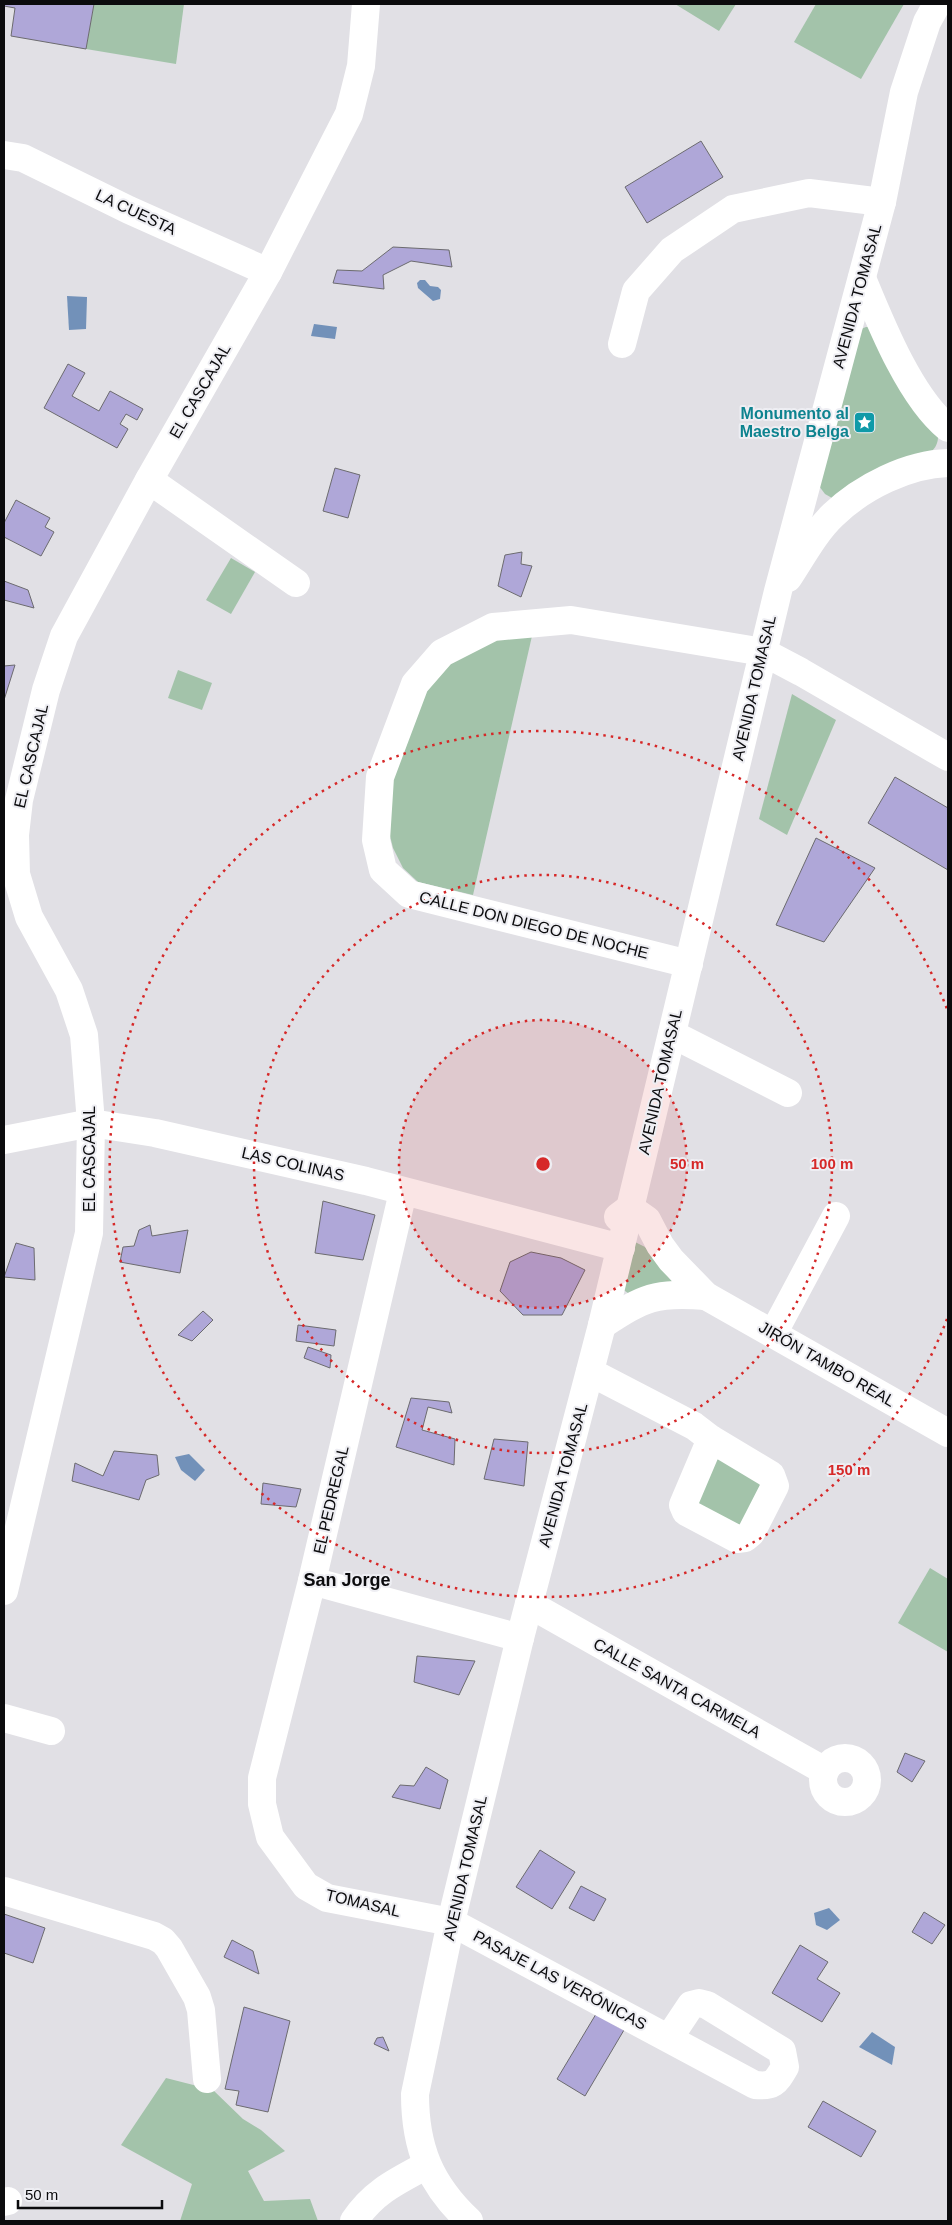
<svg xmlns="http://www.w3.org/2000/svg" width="952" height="2225" font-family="Helvetica,sans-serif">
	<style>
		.green { fill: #a3c3aa }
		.water { fill: #7291b9 }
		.building { fill: #afa7d8; stroke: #6c6b6f }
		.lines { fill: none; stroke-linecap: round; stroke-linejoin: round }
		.minor { stroke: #fff; stroke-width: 28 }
		.ring { fill: none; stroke: #d62828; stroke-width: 2.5; stroke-dasharray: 2.5 5 }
		.labels { text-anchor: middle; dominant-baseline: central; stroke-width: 4; stroke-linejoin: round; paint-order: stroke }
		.street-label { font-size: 16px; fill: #0b0b0d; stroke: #eeeef3 }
		.culture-label { font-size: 16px; font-weight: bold; fill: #0d838f; stroke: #eeeef3; text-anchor: end }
		.neighbourhood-label { font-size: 18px; font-weight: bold; fill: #0b0b0d; stroke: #eeeef3 }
		.centre { fill: #d62828; stroke: #eeeef3; stroke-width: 2.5 }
		.ring-label { font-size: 15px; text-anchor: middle; font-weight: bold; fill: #d62828; stroke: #eeeef3; stroke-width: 4; stroke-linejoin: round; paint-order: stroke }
	</style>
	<rect width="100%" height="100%" fill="#e1e0e5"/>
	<g class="green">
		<polygon points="94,4 184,4 176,64 86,49"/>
		<polygon points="675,4 736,4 719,31"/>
		<polygon points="816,4 904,4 861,79 794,42"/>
		<path d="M866 327H874L938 433C939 445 934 450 925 457L832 498 825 494 819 486 861 329Z"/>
		<polygon points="231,558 255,572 231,614 206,600"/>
		<polygon points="508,634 532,636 473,895 418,882 403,868 393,848 384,812 390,769 428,678 448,659"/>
		<polygon points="178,670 212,683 202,710 168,698"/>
		<polygon points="792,694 836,720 787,835 759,819"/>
		<polygon points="633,1241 645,1247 678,1289 631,1295 619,1287"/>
		<polygon points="716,1455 770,1484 743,1533 689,1504"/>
		<polygon points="930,1568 948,1579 948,1652 898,1623"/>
		<polygon points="166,2078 213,2090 243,2119 261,2130 285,2151 248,2171 264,2201 310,2199 318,2221 180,2221 192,2184 121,2145"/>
	</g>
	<g class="water">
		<polygon points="420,280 425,280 430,286 438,287 441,290 440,299 433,301 418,288 417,283"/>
		<polygon points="67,296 87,297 86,329 69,330"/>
		<polygon points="314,324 337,327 335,339 311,336"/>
		<polygon points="189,1454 205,1470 195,1481 181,1470 175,1457"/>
		<polygon points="829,1908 840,1920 827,1930 816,1925 814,1913"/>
		<polygon points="872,2032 895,2047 892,2065 859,2047"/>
	</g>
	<g class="building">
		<polygon points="4,4 94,4 86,49 11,36 15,8 4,6"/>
		<polygon points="701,141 723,177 647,223 625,187"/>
		<polygon points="393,247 449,250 452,267 411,261 383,275 384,289 333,283 337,270 362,271"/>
		<polygon points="68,364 85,373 72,396 99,411 110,391 143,409 137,420 126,414 120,424 128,429 117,448 44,408"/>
		<polygon points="335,468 360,475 348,518 323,511"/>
		<polygon points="16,500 50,518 45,527 54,532 41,556 4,537 4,523"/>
		<polygon points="522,552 521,564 532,566 521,597 498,586 505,555"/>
		<polygon points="4,581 28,590 34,608 4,600"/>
		<polygon points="15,665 4,700 4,666"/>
		<polygon points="895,777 948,808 948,870 868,823"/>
		<polygon points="816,838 875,868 824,942 776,925"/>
		<polygon points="323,1201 375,1215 363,1260 315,1253"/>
		<polygon points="150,1225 152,1236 188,1230 180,1273 120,1262 123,1247 134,1246 139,1230"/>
		<polygon points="16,1243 34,1248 35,1280 4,1277"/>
		<polygon points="531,1252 561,1258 585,1270 562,1315 523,1315 500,1291 510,1262"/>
		<polygon points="203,1311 213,1320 192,1341 178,1335"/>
		<polygon points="298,1325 336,1330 334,1346 296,1341"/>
		<polygon points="308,1347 331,1355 330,1368 304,1358"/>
		<polygon points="411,1398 449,1402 452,1413 428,1407 422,1430 455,1439 454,1465 396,1447"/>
		<polygon points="494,1439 528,1442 524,1486 484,1479"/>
		<polygon points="114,1451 157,1455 159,1475 146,1480 139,1500 72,1481 75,1463 103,1476"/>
		<polygon points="263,1483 301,1489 296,1507 261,1504"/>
		<polygon points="417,1656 475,1661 459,1695 414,1682"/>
		<polygon points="905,1753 925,1761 912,1782 897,1772"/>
		<polygon points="426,1767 448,1780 440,1809 392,1797 400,1785 414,1786"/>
		<polygon points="540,1850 575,1872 552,1909 516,1887"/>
		<polygon points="581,1886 606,1899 594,1921 569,1908"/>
		<polygon points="924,1912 945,1925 932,1944 912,1932"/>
		<polygon points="4,1914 45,1928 33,1963 4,1953"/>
		<polygon points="232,1940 253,1951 259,1974 224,1957"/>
		<polygon points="800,1945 828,1962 817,1979 840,1993 822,2022 772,1993"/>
		<polygon points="244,2007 290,2021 268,2112 236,2105 239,2091 225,2089"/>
		<polygon points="596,2014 624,2030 585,2096 557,2079"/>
		<polygon points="383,2037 389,2051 374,2044 377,2038"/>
		<polygon points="823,2101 876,2131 861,2157 808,2127"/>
	</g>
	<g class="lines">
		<g class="minor">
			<polyline points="4,155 23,158 129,210 268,272"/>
			<path d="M862 278C881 324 910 397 948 428"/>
			<polyline points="622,344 636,291 672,250 733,209 809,193 882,202"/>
			<polyline points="149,480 296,583"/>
			<path d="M788 578C802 557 815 532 833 515 862 487 908 464 948 463"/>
			<polyline points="689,964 409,894 383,870 376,840 380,777 415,684 442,653 493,627 571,620 763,652 801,672 948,757"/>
			<polyline points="672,1034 788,1093"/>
			<polyline points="4,1140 91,1123 155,1133 366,1181 621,1248"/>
			<path d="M403 1192 312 1581 262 1778V1804L270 1837 306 1886 327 1898 451 1922 755 2085C774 2087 776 2082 785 2067L782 2051 707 2005 699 2003 691 2005 669 2038"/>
			<polyline points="618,1217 630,1208 647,1220 660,1245 671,1260 706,1296 948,1433"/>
			<path d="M602 1325C645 1297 655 1292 706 1296"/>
			<polyline points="773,1334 836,1216"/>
			<polyline points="590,1372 694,1426 711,1439 771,1475 775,1486 751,1533 745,1538 737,1539 686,1512 683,1505 711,1439"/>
			<polyline points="312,1581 520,1638"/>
			<polyline points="4,1591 89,1233 91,1123 84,1035 69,990 29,917 16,874 15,835 19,800 46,690 64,636 149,480 268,272 349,114 361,66 366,4"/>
			<polyline points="529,1604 825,1771"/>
			<polyline points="4,1718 51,1731"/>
			<circle cx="845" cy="1780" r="22"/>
			<polyline points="4,1891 154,1936 163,1941 169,1948 197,1997 201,2010 207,2079"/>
			<polyline points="4,2202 8,2201"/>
			<path d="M354 2221C373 2192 397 2181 427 2165"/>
			<path d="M469 2221C430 2184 415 2148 415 2094L451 1922 520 1638 602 1325 778 591 882 202 904 92 927 22 937 4"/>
		</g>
	</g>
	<circle cx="543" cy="1164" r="144" fill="#d62828" fill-opacity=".12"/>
	<g class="ring">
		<circle cx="543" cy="1164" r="144"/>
		<circle cx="543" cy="1164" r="289"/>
		<path d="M947 1319A433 433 0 1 1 947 1009"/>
	</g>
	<defs>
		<symbol id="sight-square" viewBox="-11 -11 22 22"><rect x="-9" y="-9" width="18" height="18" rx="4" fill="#0f9aa8" stroke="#eeeef3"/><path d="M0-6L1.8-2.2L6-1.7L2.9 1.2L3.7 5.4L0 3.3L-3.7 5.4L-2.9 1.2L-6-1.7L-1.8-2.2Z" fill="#fff"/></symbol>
	</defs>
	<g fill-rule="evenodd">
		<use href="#sight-square" x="852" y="410" width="25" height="25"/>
	</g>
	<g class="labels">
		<g class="street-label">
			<text transform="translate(136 212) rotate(25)">LA CUESTA</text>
			<text transform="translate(857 296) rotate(-75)">AVENIDA TOMASAL</text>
			<text transform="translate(200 391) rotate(-60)">EL CASCAJAL</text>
			<text transform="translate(754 688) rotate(-77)">AVENIDA TOMASAL</text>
			<text transform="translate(31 756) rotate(-77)">EL CASCAJAL</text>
			<text transform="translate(534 925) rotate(14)">CALLE DON DIEGO DE NOCHE</text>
			<text transform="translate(660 1082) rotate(-77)">AVENIDA TOMASAL</text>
			<text transform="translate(89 1159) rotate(-90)">EL CASCAJAL</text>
			<text transform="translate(293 1164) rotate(13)">LAS COLINAS</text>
			<text transform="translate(827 1364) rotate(30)">JIRÓN TAMBO REAL</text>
			<text transform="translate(563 1475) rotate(-75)">AVENIDA TOMASAL</text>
			<text transform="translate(331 1500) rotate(-77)">EL PEDREGAL</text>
			<text transform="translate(677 1688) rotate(29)">CALLE SANTA CARMELA</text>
			<text transform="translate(465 1868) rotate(-77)">AVENIDA TOMASAL</text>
			<text transform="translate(363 1903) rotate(13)">TOMASAL</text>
			<text transform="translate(560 1980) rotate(28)">PASAJE LAS VERÓNICAS</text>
		</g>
		<g class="culture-label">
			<text x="849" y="413">Monumento al<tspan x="849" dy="18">Maestro Belga</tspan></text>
		</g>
		<g class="neighbourhood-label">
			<text x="347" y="1580">San Jorge</text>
		</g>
	</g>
	<circle cx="543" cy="1164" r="8" class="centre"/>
	<g class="ring-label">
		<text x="687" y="1169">50 m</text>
		<text x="832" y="1169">100 m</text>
		<text x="849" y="1475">150 m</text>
	</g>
	<rect width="952" height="2225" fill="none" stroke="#0b0b0d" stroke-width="10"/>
	<path d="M18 2200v8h144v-8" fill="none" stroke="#0b0b0d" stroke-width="2.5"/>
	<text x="25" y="2200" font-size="15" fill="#0b0b0d" stroke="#eeeef3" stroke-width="4" paint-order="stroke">50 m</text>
</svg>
